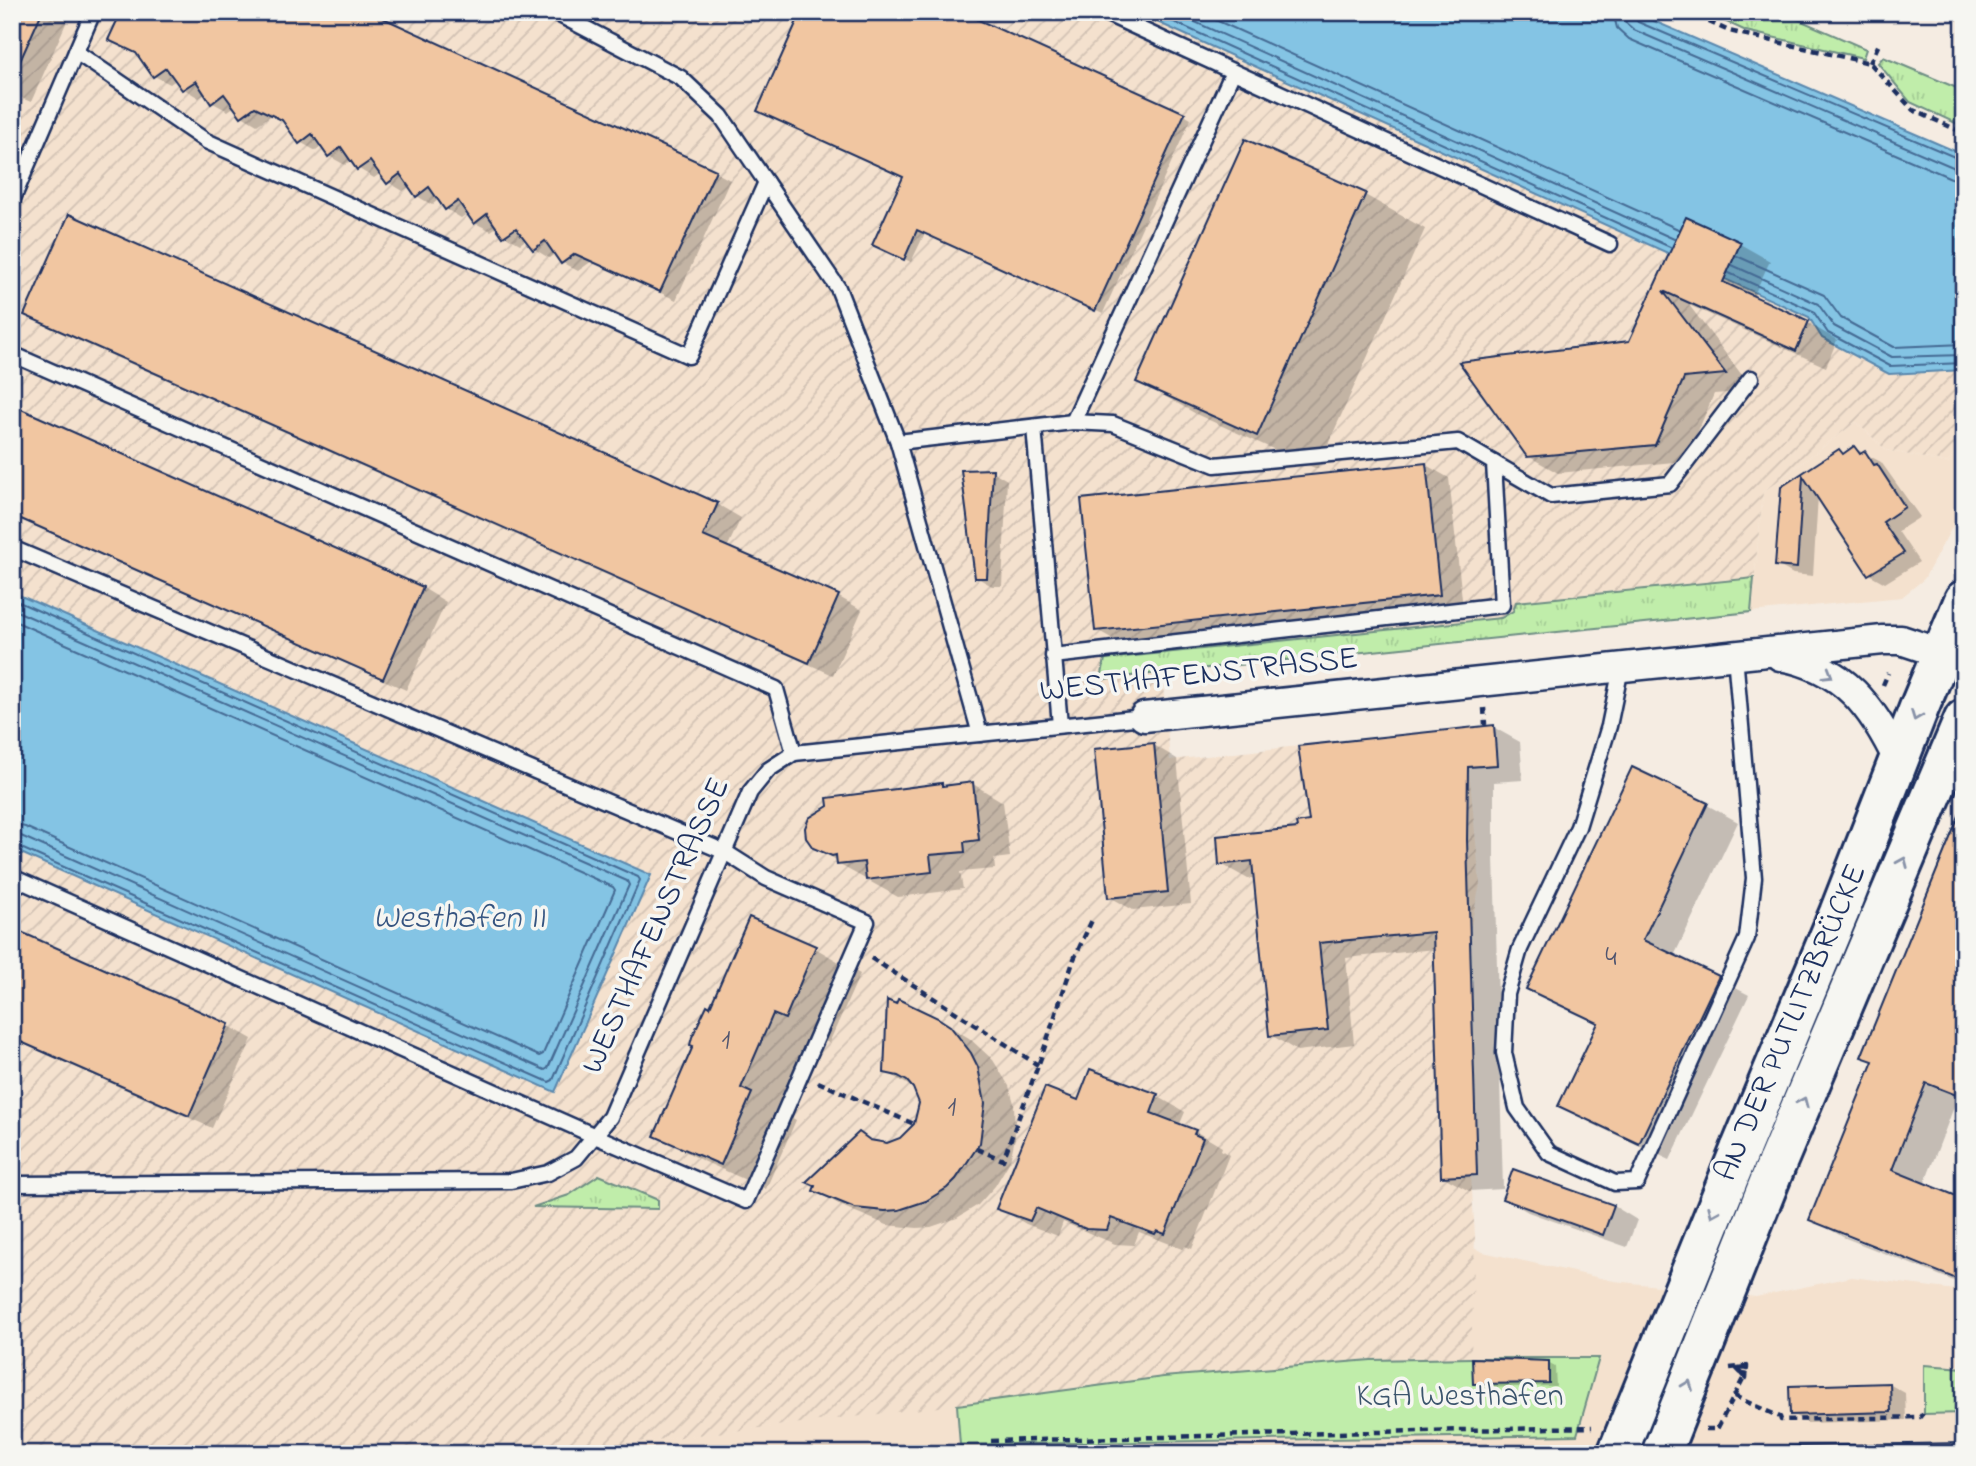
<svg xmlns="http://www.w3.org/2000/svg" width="1976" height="1466" font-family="'Indie Flower',sans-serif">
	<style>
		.built { fill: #f4e1ce }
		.industrial { fill: url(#industrial-furrows) }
		.grass { fill: url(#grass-tufts); stroke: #6e8e84; stroke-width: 2 }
		.green { fill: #c0edaa; stroke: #6e8e84; stroke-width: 2 }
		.water { fill: #84c4e4; stroke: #5a88ae; stroke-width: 2 }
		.shadow { fill: #0003 }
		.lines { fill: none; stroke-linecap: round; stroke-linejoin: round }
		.shore { stroke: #456b94; stroke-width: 2 }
		.building { fill: #f1c6a1; stroke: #1b2f5e; stroke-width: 2 }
		.lane-casing { stroke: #1b2f5e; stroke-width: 19 }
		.street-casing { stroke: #1b2f5e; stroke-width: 33 }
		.secondary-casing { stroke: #1b2f5e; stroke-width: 44 }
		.path { stroke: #1b2f5e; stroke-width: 4.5; stroke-dasharray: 7 5; stroke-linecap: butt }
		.lane { stroke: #f6f6f2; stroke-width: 14 }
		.street { stroke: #f6f6f2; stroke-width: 28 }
		.secondary { stroke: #f6f6f2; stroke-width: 38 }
		.tram { stroke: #1b2f5e; stroke-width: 2 }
		.secondary-bridge-casing { stroke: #1b2f5e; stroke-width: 44; stroke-linecap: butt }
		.secondary-bridge { stroke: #f6f6f2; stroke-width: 38 }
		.oneway { stroke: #8892a8 }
		.labels { text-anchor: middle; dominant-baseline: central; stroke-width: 7; stroke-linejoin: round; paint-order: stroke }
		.number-label { font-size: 28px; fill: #50556f }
		.street-label { font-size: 32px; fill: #1b2f5e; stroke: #f6f6f2 }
		.park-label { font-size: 32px; fill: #3c556d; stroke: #f6f6f2 }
		.water-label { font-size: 33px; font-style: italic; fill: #355480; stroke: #f6f6f2 }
	</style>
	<defs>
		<pattern id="industrial-furrows" width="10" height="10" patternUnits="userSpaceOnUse" patternTransform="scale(1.75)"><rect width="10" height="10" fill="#f4e1ce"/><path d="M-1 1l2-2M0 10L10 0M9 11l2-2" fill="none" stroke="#d1c1b3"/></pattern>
		<pattern id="grass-tufts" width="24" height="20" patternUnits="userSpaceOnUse" patternTransform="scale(1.75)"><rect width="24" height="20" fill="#c0edaa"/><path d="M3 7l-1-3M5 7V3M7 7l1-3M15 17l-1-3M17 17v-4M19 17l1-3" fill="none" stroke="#a4cc95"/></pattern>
	</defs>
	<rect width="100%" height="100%" fill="#f5ece2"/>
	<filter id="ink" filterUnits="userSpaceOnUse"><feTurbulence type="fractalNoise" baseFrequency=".0143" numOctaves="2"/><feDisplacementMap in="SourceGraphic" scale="14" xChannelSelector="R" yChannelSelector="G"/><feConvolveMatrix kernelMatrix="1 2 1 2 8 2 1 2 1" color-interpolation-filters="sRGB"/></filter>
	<g filter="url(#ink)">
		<g class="built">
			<polygon points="1856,422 1886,450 1948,463 1964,439 1964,505 1924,579 1902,597 1751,612 1763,492"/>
			<polygon points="1373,1206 1483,1252 1614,1281 1756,1297 1852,1277 1964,1291 1964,1368 1924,1365 1924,1413 1964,1413 1964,1454 186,1454 553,1452 870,1414"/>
		</g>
		<polygon class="industrial" points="12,12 1135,12 1810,317 1823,338 1889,374 1964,370 1964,439 1948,463 1886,450 1856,422 1763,492 1751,612 1162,674 1170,760 1465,728 1480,884 1466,948 1471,1176 1475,1236 1471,1358 1371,1360 1163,1377 957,1405 553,1452 12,1453"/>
		<g class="grass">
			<polygon points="1705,12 1781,12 1866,49 1863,58 1746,31"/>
			<polygon points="1883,57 1964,91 1964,127 1910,102 1878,63"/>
			<polygon points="1754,578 1751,612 1101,679 1105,659 1501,618 1513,611 1516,602"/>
			<polygon points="599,1175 658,1200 658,1209 533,1207 569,1195"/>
		</g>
		<g class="green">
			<polygon points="1471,1358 1599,1358 1577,1435 960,1445 957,1405 1163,1377 1371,1360"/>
			<polygon points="1924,1365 1964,1368 1964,1413 1924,1414"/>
		</g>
		<g class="water">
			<polygon points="1135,12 1633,12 1964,155 1964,370 1889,374 1822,338 1809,317"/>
			<polygon points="12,592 651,875 555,1092 12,849"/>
		</g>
		<g class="shadow">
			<polygon points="12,12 71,12 31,102 12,94"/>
			<polygon points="110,39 715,172 730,180 676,300 592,261 578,271 563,263 556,253 549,258 534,249 527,239 520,244 504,235 498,226 491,231 475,223 468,213 461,218 446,209 439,199 432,205 417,196 410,186 403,191 388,182 381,173 374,178 359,169 352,159 345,165 329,156 322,146 316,151 300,142 285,121 271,115 257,125 242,116 235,106 228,111 213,103 206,93 199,98 184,89 177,79 170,84 154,76 139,54"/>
			<polygon points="1184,115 1191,119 1103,313 925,233 911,262 881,248 905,177"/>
			<polygon points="1365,195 1425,229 1317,469 1198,415 1138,381"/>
			<polygon points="70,217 717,504 741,518 727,548 839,597 862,610 833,675 50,328 27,314"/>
			<polygon points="1687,220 1740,244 1770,261 1753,297 1808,323 1837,340 1826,367 1689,305 1754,391 1714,394 1685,461 1558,473 1528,456 1630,343"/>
			<polygon points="12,407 423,588 446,602 406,690 12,516"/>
			<polygon points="1854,448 1881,462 1920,517 1898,531 1919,562 1885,583 1869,574 1818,496 1813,576 1793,574 1777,565 1782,488 1839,451 1845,455"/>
			<polygon points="1426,465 1449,478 1463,608 1120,643 1097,630"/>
			<polygon points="992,471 1007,480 1002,586 992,586 976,577"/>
			<polygon points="1493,727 1520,742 1523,780 1494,782 1494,856 1503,1189 1469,1191 1442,1176 1435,949 1346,958 1354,1044 1297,1051 1271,1035 1255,878 1248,879 1221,864 1311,823"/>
			<polygon points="1154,745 1177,759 1191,904 1133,910 1110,897"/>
			<polygon points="973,784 1003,802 1010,857 994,859 995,869 960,872 963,889 898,897 838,864 838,861 814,847 941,785 946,787"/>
			<polygon points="1707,805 1738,822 1674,956 1749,995 1670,1160 1591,1123 1561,1105 1599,1025 1528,988"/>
			<polygon points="1964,809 1964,1102 1957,1099 1924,1185 1842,1231 1842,1235 1964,1283 1964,1285 1843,1237 1812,1219 1874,1062 1863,1056"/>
			<polygon points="750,920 815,948 860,974 829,1043 818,1038 785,1114 796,1120 766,1189 701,1160 656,1135"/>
			<polygon points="12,930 229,1026 252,1039 212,1128 12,1039"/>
			<polygon points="937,1019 969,1038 993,1060 1009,1086 1014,1103 1015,1138 1010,1161 995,1186 978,1205 957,1218 931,1227 917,1228 887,1225 846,1208 815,1191 873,1142 888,1144 901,1140 916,1125 920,1103 915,1089 886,1072"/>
			<polygon points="1091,1071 1157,1096 1185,1112 1179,1126 1195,1131 1222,1147 1221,1150 1229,1155 1192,1249 1185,1246 1183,1249 1139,1232 1134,1245 1115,1244 1063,1222 1058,1236 1026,1224 999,1208 1079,1102"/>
			<polygon points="1514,1171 1614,1206 1637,1220 1627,1247 1528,1212 1504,1198"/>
			<polygon points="1548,1363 1555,1367 1556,1386 1482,1388 1474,1383"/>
			<polygon points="1889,1384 1905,1393 1906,1420 1807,1423 1792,1414"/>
		</g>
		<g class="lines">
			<g class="shore">
				<polyline points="1152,12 1670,247"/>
				<polyline points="1173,12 1674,239"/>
				<polyline points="1198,12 1678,229"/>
				<polyline points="1613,12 1617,28 1629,39 1951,178 1964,180"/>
				<polyline points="1624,12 1626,23 1634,30 1955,168 1964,170"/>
				<polyline points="1633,12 1634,18 1638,22 1964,161"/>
				<polyline points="1737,256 1824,295 1841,318 1894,347 1964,344"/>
				<polyline points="1732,265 1818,304 1834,326 1892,357 1964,355"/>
				<polyline points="1729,273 1813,311 1828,333 1890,366 1964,363"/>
				<polyline points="12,599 638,877 640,880 553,1080 549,1082 12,844"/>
				<polyline points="12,609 627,881 629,885 548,1068 545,1070 21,836 12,835"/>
				<polyline points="12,620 613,887 615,890 543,1054 539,1056 25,827 12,824"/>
			</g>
		</g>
		<g class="building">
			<polygon points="12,12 42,12 12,79"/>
			<polygon points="121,12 370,12 716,170 660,292 575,254 561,264 545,241 533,250 516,228 503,237 487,214 474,224 458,201 445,210 429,187 416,197 400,174 387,184 370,161 357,170 341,147 328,157 312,134 299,144 282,120 255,107 241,117 224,94 211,104 196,81 182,90 166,68 153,77 136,53 108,40"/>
			<polygon points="801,12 961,12 1185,113 1095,311 917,230 904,260 872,245 903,177 757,111"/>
			<polygon points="1245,139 1366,193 1257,436 1136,382"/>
			<polygon points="69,214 718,503 703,536 839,595 809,663 24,315"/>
			<polygon points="1686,217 1741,242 1723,282 1809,321 1796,351 1663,291 1726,374 1684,378 1655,445 1527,457 1459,362 1629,341"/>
			<polygon points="12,405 423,587 383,679 12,515"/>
			<polygon points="1854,446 1860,454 1865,451 1874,465 1877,464 1905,507 1883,522 1904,553 1868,575 1803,476 1797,568 1775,566 1781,487 1839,449 1843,454"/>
			<polygon points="1426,463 1440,595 1095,631 1081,499"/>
			<polygon points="993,469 987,578 975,578 961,470"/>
			<polygon points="1494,725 1497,765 1468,767 1467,840 1477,1175 1441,1177 1433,932 1319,943 1328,1030 1269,1036 1252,861 1219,865 1217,836 1297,828 1296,823 1309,821 1298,746"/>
			<polygon points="1154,743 1168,892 1108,898 1094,749"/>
			<polygon points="1632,767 1708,803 1643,940 1719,976 1639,1144 1558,1106 1598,1023 1526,989"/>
			<polygon points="973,782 979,840 964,842 965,852 930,855 932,872 866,880 864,862 837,865 836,855 832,856 813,848 806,838 805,828 809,818 828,806 827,798 942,783 942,786"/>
			<polygon points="1963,806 1964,1098 1926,1083 1892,1170 1964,1199 1964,1282 1809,1220 1873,1061 1861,1057"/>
			<polygon points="749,917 816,946 785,1019 773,1014 741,1088 752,1093 721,1165 654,1136 693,1046 690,1045 692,1037 707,1005 710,1007"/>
			<polygon points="12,928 229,1024 189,1116 12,1038"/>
			<polygon points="898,999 938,1018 950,1026 971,1053 978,1067 985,1103 980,1143 956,1179 947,1188 926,1201 899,1210 885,1211 855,1208 813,1191 815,1186 806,1182 859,1132 870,1140 887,1143 900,1138 914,1124 919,1103 913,1088 907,1081 898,1076 884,1073 887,1000 896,1004"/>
			<polygon points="1090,1069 1158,1094 1151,1113 1196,1130 1194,1134 1203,1138 1165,1234 1157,1231 1155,1234 1111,1218 1107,1230 1086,1229 1036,1208 1030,1221 996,1209 1045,1087 1078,1100"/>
			<polygon points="1513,1169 1614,1205 1603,1235 1502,1199"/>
			<polygon points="1472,1358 1549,1361 1549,1383 1473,1384"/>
			<polygon points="1890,1383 1891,1412 1790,1415 1789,1386"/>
		</g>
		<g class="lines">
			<defs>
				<g id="lane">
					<polyline points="554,12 681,78 721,116 838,288 898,442 980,734"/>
					<polyline points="1103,12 1610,244"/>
					<polyline points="76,52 206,141 689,356 766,182"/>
					<polyline points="12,201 93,12"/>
					<polyline points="12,354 776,689 794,753"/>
					<polyline points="1073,422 1233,72"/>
					<polyline points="1034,427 1060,725"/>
					<polyline points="898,442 1073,422 1113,424 1215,465 1458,442 1494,463 1502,605 1053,656"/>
					<polyline points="1494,463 1551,496 1670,484 1751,378"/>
					<polyline points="12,548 725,852 766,878 867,922 746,1201 595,1136 12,877"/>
					<polyline points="1621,668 1609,726 1578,827 1520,949 1507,994 1504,1053 1517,1108 1549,1153 1615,1183 1637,1182 1747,938 1754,878 1735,655"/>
					<polyline points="12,1184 511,1181 548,1173 576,1158 610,1117 750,792 768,770 794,753 1144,717"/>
				</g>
				<g id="street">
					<path d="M1780 656C1844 667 1873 707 1899 762"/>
					<polyline points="1144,717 1883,640 1901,640 1964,661"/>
				</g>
				<g id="secondary">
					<polyline points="1740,1150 1839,913 1919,708 1964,600"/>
					<polyline points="1776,1165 1964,719"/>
				</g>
			</defs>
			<use href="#lane" class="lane-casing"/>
			<use href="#street" class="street-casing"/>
			<use href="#secondary" class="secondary-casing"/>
			<g class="path">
				<polyline points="1687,12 1729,31 1870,63 1913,110 1964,133"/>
				<polyline points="1870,63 1879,44"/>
				<polyline points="1883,685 1888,673"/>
				<polyline points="1484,708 1485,725"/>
				<polyline points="871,958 1038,1065"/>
				<polyline points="818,1082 914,1124"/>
				<polyline points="977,1149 1003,1160 1042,1055 1074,959 1093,918"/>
				<polyline points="1730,1368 1747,1366 1746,1378 1737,1369 1747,1368 1745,1377 1738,1369 1746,1368 1745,1376"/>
				<polyline points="1734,1396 1780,1417 1781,1420 1920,1417 1923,1413"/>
				<polyline points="1706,1429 1717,1429 1744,1377"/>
				<polyline points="991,1441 1592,1427"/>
			</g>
			<use href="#lane" class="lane"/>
			<use href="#street" class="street"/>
			<use href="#secondary" class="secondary"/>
			<polyline class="tram" points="1346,1454 1964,1443"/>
			<defs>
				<g id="secondary-bridge">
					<polyline points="1663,1449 1776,1165"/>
					<polyline points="1617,1454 1740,1150"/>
				</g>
			</defs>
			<use href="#secondary-bridge" class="secondary-bridge-casing"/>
			<use href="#secondary-bridge" class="secondary-bridge"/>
		</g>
		<defs><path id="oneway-chevron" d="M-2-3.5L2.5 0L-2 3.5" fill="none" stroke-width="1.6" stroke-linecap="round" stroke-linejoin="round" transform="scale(1.75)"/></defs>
		<g class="oneway">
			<use href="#oneway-chevron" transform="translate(1828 674) rotate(31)"/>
			<use href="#oneway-chevron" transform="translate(1916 716) rotate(111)"/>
			<use href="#oneway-chevron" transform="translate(1903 862) rotate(-67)"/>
			<use href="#oneway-chevron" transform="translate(1803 1102) rotate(-67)"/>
			<use href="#oneway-chevron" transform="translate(1713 1212) rotate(113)"/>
			<use href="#oneway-chevron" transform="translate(1688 1385) rotate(-69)"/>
		</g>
	</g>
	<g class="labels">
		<g class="number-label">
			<text x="1611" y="958">4</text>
			<text x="726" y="1041">1</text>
			<text x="952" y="1108">1</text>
		</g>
		<g class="street-label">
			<text transform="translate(1199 676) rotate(-6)">WESTHAFENSTRASSE</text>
			<text transform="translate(657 926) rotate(-66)">WESTHAFENSTRASSE</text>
			<text transform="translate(1792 1023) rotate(-67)">AN DER PUTLITZBRÜCKE</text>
		</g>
		<g class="park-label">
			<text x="1460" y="1397">KGA Westhafen</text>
		</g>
		<g class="water-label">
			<text x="459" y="919">Westhafen II</text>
		</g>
	</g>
	<rect width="1976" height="1466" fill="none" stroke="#f6f6f2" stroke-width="42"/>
	<rect x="21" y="21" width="1934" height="1424" fill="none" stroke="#1b2f5e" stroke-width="2.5" filter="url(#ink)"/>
</svg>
